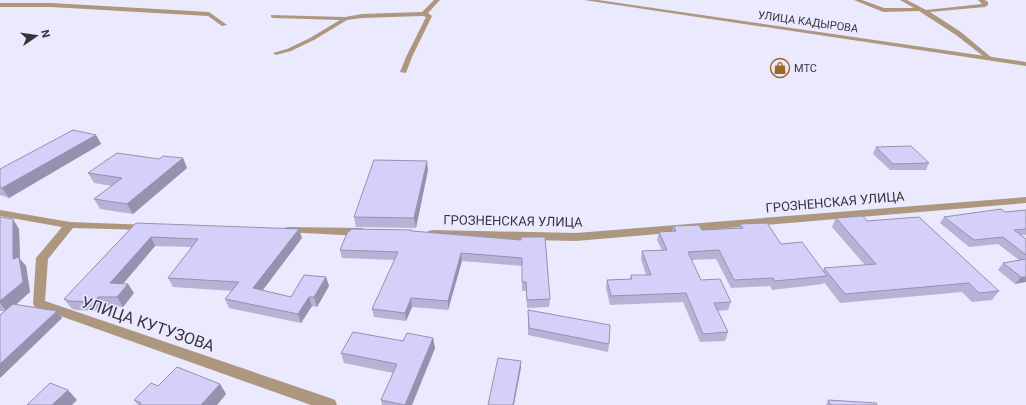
<svg xmlns="http://www.w3.org/2000/svg" width="1026" height="405" font-family="Roboto,sans-serif">
	<style>
		.lines { fill: none; stroke-linecap: round; stroke-linejoin: round }
		.minor { fill: #ad987f; fill-rule: evenodd }
		.tertiary { fill: #ad987f; fill-rule: evenodd }
		.wall { fill: #b6b3d7 }
		.shaded-wall { fill: #9492af }
		.building { fill: #d4d0fa; stroke: #9492af }
		.labels { text-anchor: middle; dominant-baseline: central; stroke-width: 3; stroke-linejoin: round; paint-order: stroke }
		.far-street-label { font-size: 11px; fill: #36353d; stroke: #ebe9fe }
		.far-poi-label { font-size: 11px; fill: #36353d; stroke: #ebe9fe; text-anchor: start }
		.street-label { font-size: 13px; fill: #36353d; stroke: #ebe9fe }
		.near-street-label { font-size: 16px; fill: #36353d; stroke: #ebe9fe }
	</style>
	<rect width="100%" height="100%" fill="#ebe9fe"/>
	<g class="lines">
		<g class="minor">
			<polygon points="434,0 440,0 428,13 432,16 412,57 406,73 400,72 406,57 426,17 423,16 362,18 347,20 314,40 291,51 276,55 273,53 287,49 310,38 340,20 273,18 271,17 271,15 345,17 362,14 422,12"/>
			<polygon points="854,0 862,0 884,8 914,8 900,0 907,0 926,10 982,4 978,0 985,0 988,2 988,5 985,7 930,12 961,32 992,58 987,59 956,35 919,11 883,12"/>
			<polygon points="0,3 51,3 209,12 227,25 222,26 208,16 51,7 0,7"/>
			<polygon points="1026,197 1026,203 576,241 432,238 428,237 427,234 428,231 432,230 576,233"/>
			<polygon points="0,210 70,222 150,225 151,227 150,229 146,230 73,228 48,259 45,301 330,398 335,400 337,405 311,405 35,307 33,304 36,258 62,227 0,216"/>
			<polygon points="288,227 362,228 366,230 367,232 366,234 362,236 284,232 283,230 284,228"/>
		</g>
		<polygon class="tertiary" points="584,0 598,0 1026,62 1026,66"/>
	</g>
	<g class="wall">
		<polygon points="96,135 101,144 9,198 0,195 0,169"/>
		<polygon points="876,147 929,163 926,170 890,170 873,154"/>
		<polygon points="183,158 187,168 133,214 100,209 94,199 112,186 94,183 88,173 159,159"/>
		<polygon points="428,170 416,228 356,227 354,217"/>
		<polygon points="1026,210 1026,235 1021,235 1026,239 1026,282 1015,284 998,270 1003,263 1019,260 998,244 969,247 940,223 944,217"/>
		<polygon points="0,217 19,229 20,259 26,266 30,292 16,305 57,311 62,318 0,378 0,315 4,311 0,311"/>
		<polygon points="836,218 867,221 999,291 992,300 972,302 962,292 840,303 824,282 823,284 772,290 770,286 731,288 716,259 691,260 701,280 731,302 728,310 718,311 728,332 725,341 700,342 683,302 610,305 606,288 607,280 630,279 631,275 646,275 641,259 642,251 662,250 657,240 659,232 672,231 674,226 702,230 739,229 740,224 781,244 823,271 824,268 865,265 832,227"/>
		<polygon points="136,223 302,238 262,290 291,297 326,277 329,286 317,307 312,306 301,323 229,308 225,299 232,291 173,287 168,278 192,247 155,246 123,284 134,293 123,307 104,306 99,311 76,310 71,308 64,299"/>
		<polygon points="412,230 412,231 521,240 550,299 549,307 527,308 526,291 522,291 522,266 462,261 448,310 412,307 406,321 374,317 372,309 395,260 342,258 340,250"/>
		<polygon points="528,310 609,344 608,352 528,335"/>
		<polygon points="433,338 435,348 412,405 382,405 381,400 393,373 344,363 341,353 403,341"/>
		<polygon points="220,384 226,394 217,405 138,405 134,400 158,386"/>
		<polygon points="828,400 877,405 826,405"/>
	</g>
	<g class="shaded-wall">
		<polygon points="96,135 101,144 9,198 2,188"/>
		<polygon points="183,158 187,168 133,214 127,204"/>
		<polygon points="427,161 428,170 416,228 414,218"/>
		<polygon points="13,219 19,229 20,259 26,266 30,292 7,312 0,303 0,301 13,259"/>
		<polygon points="299,229 302,238 257,298 253,288"/>
		<polygon points="151,237 155,246 116,292 110,283"/>
		<polygon points="461,253 462,261 448,310 448,301"/>
		<polygon points="326,277 329,286 317,307 314,297"/>
		<polygon points="1021,277 1026,277 1026,282 1015,284"/>
		<polygon points="128,284 134,293 123,307 117,297"/>
		<polygon points="98,297 104,306 99,311 93,302"/>
		<polygon points="309,297 312,306 301,323 298,314"/>
		<polygon points="411,298 412,307 406,321 405,313"/>
		<polygon points="57,311 62,318 0,378 0,364"/>
		<polygon points="433,338 435,348 412,405 405,405"/>
		<polygon points="521,361 521,368 514,405 513,405"/>
		<polygon points="220,384 226,394 217,405 201,405"/>
		<polygon points="68,390 77,400 72,405 52,405"/>
	</g>
	<g class="building">
		<polygon points="73,130 96,135 2,188 0,187 0,169"/>
		<polygon points="911,146 929,163 893,164 876,147"/>
		<polygon points="117,153 159,159 163,156 183,158 127,204 94,199 122,178 88,173"/>
		<polygon points="374,160 427,161 414,218 354,217"/>
		<polygon points="1001,209 1005,212 1026,210 1026,229 1014,230 1026,239 1026,255 1003,237 974,240 944,217"/>
		<polygon points="863,216 867,221 919,217 999,291 979,293 969,283 845,294 824,268 876,264 836,218"/>
		<polygon points="0,217 13,219 13,259 19,257 23,282 0,301"/>
		<polygon points="136,223 299,229 253,288 291,297 304,275 326,277 314,297 309,297 298,314 225,299 239,282 168,278 198,239 151,237 110,283 128,284 117,297 98,297 93,302 69,301 64,299"/>
		<polygon points="767,223 781,244 802,242 827,276 775,281 773,278 734,280 719,250 688,252 701,280 720,279 731,302 714,303 728,332 703,334 686,293 611,296 607,280 632,279 631,275 651,275 642,251 667,250 659,232 676,231 674,226 699,225 702,230 743,228 740,224"/>
		<polygon points="351,229 412,230 412,231 521,240 521,237 545,237 550,299 527,300 526,282 522,282 522,258 461,253 448,301 411,298 405,313 372,309 398,252 340,250 348,231 350,231"/>
		<polygon points="1026,259 1026,277 1021,277 1003,263"/>
		<polygon points="13,304 57,311 0,364 0,315"/>
		<polygon points="528,310 610,325 609,344 529,328"/>
		<polygon points="353,332 403,341 407,333 433,338 405,405 381,400 397,364 341,353"/>
		<polygon points="498,358 521,361 513,405 488,405"/>
		<polygon points="177,367 220,384 201,405 139,405 141,403 134,400 151,383 158,386"/>
		<polygon points="50,383 68,390 52,405 27,405"/>
		<polygon points="828,400 876,403 877,405 831,405"/>
	</g>
	<defs>
		<symbol id="shop-ring" viewBox="-11 -11 22 22"><circle r="9.5" fill="#ebe9fe" stroke="#9d6b20" stroke-width="1.5"/><path d="M-5-2.5h2.3a2.7 3.5 0 0 1 5.4 0H5L5.5 6h-11ZM-1.5-2.5h3a1.5 2.3 0 0 0-3 0Z" fill="#9d6b20"/></symbol>
	</defs>
	<g fill-rule="evenodd">
		<use href="#shop-ring" x="769" y="57" width="22" height="22"/>
	</g>
	<g class="labels">
		<g class="far-street-label">
			<text transform="translate(808 22) rotate(8)">УЛИЦА КАДЫРОВА</text>
		</g>
		<g class="far-poi-label">
			<text x="794" y="68">МТС</text>
		</g>
		<g class="street-label">
			<text transform="translate(835 202) rotate(-5)">ГРОЗНЕНСКАЯ УЛИЦА</text>
			<text transform="translate(513 221) rotate(1)">ГРОЗНЕНСКАЯ УЛИЦА</text>
		</g>
		<g class="near-street-label">
			<text transform="translate(148 324) rotate(19)">УЛИЦА КУТУЗОВА</text>
		</g>
	</g>
	<g transform="translate(36 36) rotate(77)" stroke="#ebe9fe" stroke-width="3" paint-order="stroke">
	<path d="M0-3L7 15L0 10L-7 15Z" fill="#36353d"/>
	<text y="-6" font-size="11" font-weight="bold" text-anchor="middle" fill="#36353d">N</text>
	</g>
</svg>
